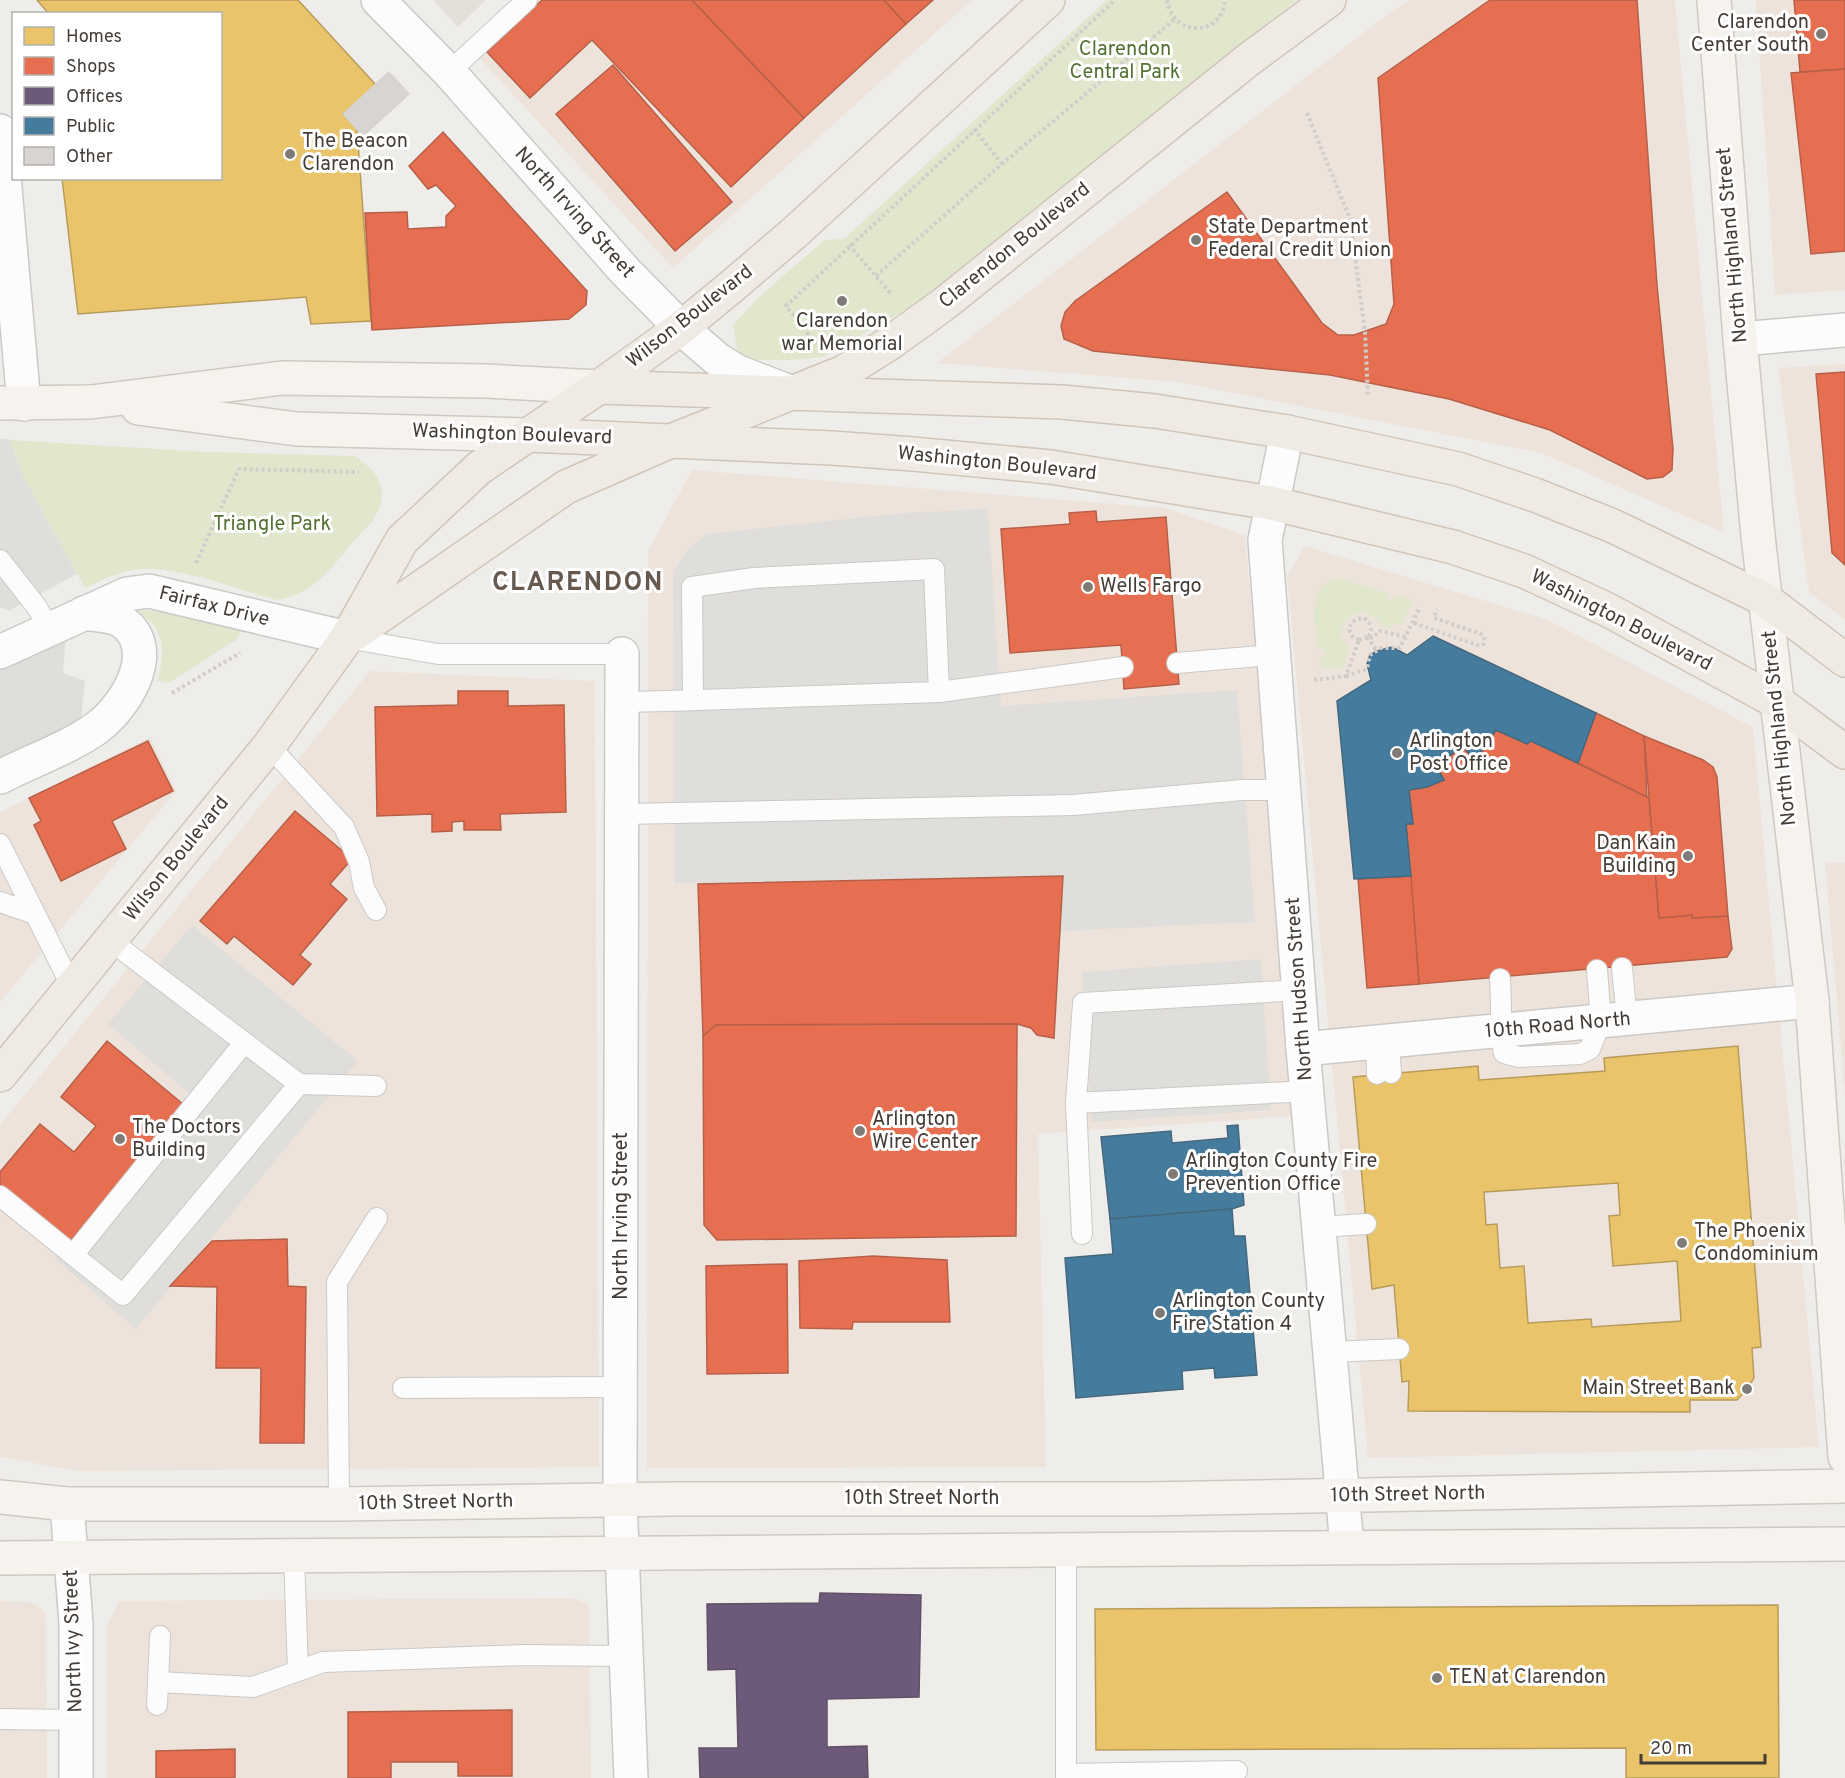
<svg xmlns="http://www.w3.org/2000/svg" width="1845" height="1778" font-family="Overpass,sans-serif">
	<style>
		.residential { fill: #e3ded8 }
		.commercial { fill: #eee3db }
		.green { fill: #e0e7cc }
		.parking { fill: #e0dedb }
		.homes { fill: #e9c46a; stroke: #b89c5b; stroke-width: 1.5; fill-rule: evenodd }
		.shops { fill: #e76f51; stroke: #b66049; stroke-width: 1.5 }
		.offices { fill: #6d597a; stroke: #615166; stroke-width: 1.5 }
		.public { fill: #457b9d; stroke: #45687e; stroke-width: 1.5 }
		.building { fill: #d7d4d1; stroke: #d7d4d0; stroke-width: 1.5 }
		.lines { fill: none; stroke-linecap: round; stroke-linejoin: round }
		.lane-casing { stroke: #cbc9c6; stroke-width: 22 }
		.street-casing { stroke: #cbc9c6; stroke-width: 36 }
		.secondary-casing { stroke: #cec9c1; stroke-width: 36 }
		.primary-casing { stroke: #d0c5b9; stroke-width: 36 }
		.path { stroke: #d0cdcb; stroke-width: 4; stroke-dasharray: 3 3; stroke-linecap: butt }
		.lane { stroke: #fdfcfc; stroke-width: 20 }
		.street { stroke: #fdfcfc; stroke-width: 33 }
		.secondary { stroke: #f6f3ef; stroke-width: 33 }
		.primary { stroke: #f0eae4; stroke-width: 33 }
		.poi-dot { fill: #807b76; stroke: #fff; stroke-width: 2 }
		.labels { text-anchor: middle; dominant-baseline: central; stroke-width: 6; stroke-linejoin: round; paint-order: stroke }
		.poi-label { font-size: 20px; fill: #443d37; stroke: #fff; text-anchor: start }
		.park-label { font-size: 20px; fill: #527030; stroke: #fff }
		.street-label { font-size: 20px; fill: #443d37; stroke: #fff }
		.district-label { font-size: 26px; font-weight: bold; letter-spacing: 1.5px; fill: #66594f; stroke: #fff }
	</style>
	<rect width="100%" height="100%" fill="#efedea"/>
	<polygon class="residential" points="433,0 486,0 458,27"/>
	<g class="commercial">
		<polygon points="527,0 972,0 673,268 473,51"/>
		<polygon points="1409,0 1675,0 1724,533 1541,453 1177,382 937,363 1389,13"/>
		<polygon points="1756,0 1845,0 1845,290 1775,295"/>
		<polygon points="1845,364 1845,620 1809,592 1778,368"/>
		<polygon points="692,470 1165,508 1245,535 1298,1116 1038,1134 1046,1467 647,1468 648,551"/>
		<polygon points="1305,546 1548,620 1753,727 1819,1447 1368,1458 1287,576"/>
		<polygon points="370,671 595,681 599,1467 78,1471 0,1457 0,1125"/>
		<polygon points="150,737 176,791 0,1002 0,812"/>
		<polygon points="1825,862 1845,863 1845,1094"/>
		<polygon points="571,1598 589,1604 591,1778 106,1778 106,1628 119,1601"/>
		<polygon points="0,1601 31,1602 46,1613 47,1778 0,1778"/>
	</g>
	<g class="green">
		<polygon points="1107,0 1296,0 914,305 823,357 795,360 751,360 737,350 733,325 759,297 823,241 845,238"/>
		<path d="M9 440 208 452 355 456C382 475 391 492 372 522 341 550 322 595 277 600 233 589 178 564 133 570 117 573 100 581 85 588L23 476Z"/>
		<path d="M1343 579 1386 593 1390 602 1399 596 1413 601 1402 625 1393 624V627L1384 628 1373 615 1367 618V613L1363 611C1350 615 1344 622 1340 635L1350 649 1344 667 1319 669V661L1325 655 1324 650 1317 649C1315 624 1304 579 1343 579Z"/>
		<path d="M140 610 172 613 242 629 236 640 169 683 157 681C163 662 166 641 153 624 148 618 143 618 140 610Z"/>
	</g>
	<g class="parking">
		<polygon points="0,439 9,439 23,476 77,574 9,611 0,607"/>
		<polygon points="988,509 1001,706 1237,690 1255,922 1060,931 1062,876 674,883 673,571 688,549 706,534 903,513"/>
		<polygon points="66,633 63,673 85,681 81,720 0,761 0,666"/>
		<polygon points="192,925 358,1061 136,1329 54,1258 192,1096 108,1024"/>
		<polygon points="1261,959 1271,1110 1092,1122 1082,972"/>
	</g>
	<g class="homes">
		<polygon points="37,0 298,0 376,85 343,114 357,129 371,321 311,324 306,297 78,314 62,178 220,178 220,14 49,14"/>
		<path d="M1738 1046 1761 1347 1752 1348 1754 1378 1747 1389 1737 1400H1690V1412L1408 1411 1409 1381 1402 1382 1394 1285 1372 1289 1353 1077 1478 1066 1479 1080 1605 1071 1604 1058ZM1618 1183 1620 1215 1609 1216 1613 1266 1677 1261 1681 1321 1592 1327 1591 1319 1528 1323 1524 1266 1500 1268 1497 1224 1486 1225 1484 1192Z"/>
		<polygon points="1778,1605 1779,1778 1626,1778 1626,1748 1096,1750 1095,1609"/>
	</g>
	<g class="shops">
		<polygon points="542,0 692,0 804,118 731,187 592,40 530,98 487,52"/>
		<polygon points="692,0 884,0 906,24 804,118"/>
		<polygon points="884,0 933,0 906,24"/>
		<polygon points="1490,0 1637,0 1657,285 1673,449 1672,470 1663,477 1647,479 1550,430 1449,399 1330,375 1093,351 1064,339 1061,326 1065,312 1075,301 1227,192 1322,323 1338,335 1354,335 1386,324 1394,304 1378,78"/>
		<polygon points="1794,0 1845,0 1845,69 1800,72"/>
		<polygon points="613,65 732,202 675,251 556,114"/>
		<polygon points="1845,69 1845,251 1811,254 1791,73"/>
		<polygon points="443,132 587,291 586,305 569,319 372,330 365,213 407,212 408,229 446,227 446,216 456,206 436,185 428,189 409,166"/>
		<polygon points="1845,372 1845,565 1832,553 1816,374"/>
		<polygon points="1096,511 1097,522 1166,517 1179,684 1124,689 1121,645 1010,653 1001,529 1070,524 1069,513"/>
		<polygon points="458,691 508,691 508,706 564,705 566,812 500,814 501,830 464,830 464,821 452,822 452,831 432,832 432,814 377,816 375,707 458,705"/>
		<polygon points="1596,713 1644,736 1647,797 1578,763"/>
		<polygon points="1496,730 1527,744 1531,741 1649,798 1659,918 1692,915 1692,918 1728,916 1732,949 1727,957 1419,984 1406,824 1413,824 1409,790 1427,787 1444,780 1436,766 1463,746 1475,761"/>
		<polygon points="1644,736 1703,760 1713,767 1717,777 1728,916 1692,918 1692,915 1659,918"/>
		<polygon points="148,741 173,791 112,821 126,849 61,881 34,825 41,821 29,798"/>
		<polygon points="295,811 352,859 330,884 347,899 300,955 311,964 293,985 234,936 227,944 200,921"/>
		<polygon points="1063,876 1054,1038 1037,1035 1031,1028 1017,1024 716,1025 703,1036 698,884"/>
		<polygon points="1411,876 1419,984 1367,988 1358,879"/>
		<polygon points="1017,1024 1016,1236 717,1240 704,1225 703,1036 716,1025"/>
		<polygon points="107,1041 183,1104 68,1244 0,1188 0,1172 40,1124 74,1152 96,1126 61,1097"/>
		<polygon points="287,1239 288,1286 306,1287 304,1443 260,1443 261,1368 216,1368 217,1287 170,1286 212,1241"/>
		<polygon points="873,1256 947,1260 950,1322 853,1322 852,1329 800,1328 799,1261"/>
		<polygon points="787,1264 788,1373 707,1374 706,1266"/>
		<polygon points="512,1710 512,1776 458,1776 458,1762 391,1762 391,1778 348,1778 348,1712"/>
		<polygon points="235,1749 235,1778 156,1778 156,1751"/>
	</g>
	<polygon class="offices" points="820,1593 921,1595 919,1697 827,1699 827,1747 867,1746 868,1778 700,1778 699,1748 738,1748 736,1669 708,1670 707,1604 819,1603"/>
	<g class="public">
		<polygon points="1433,636 1596,713 1578,763 1531,741 1527,744 1496,730 1475,761 1463,746 1436,766 1444,780 1427,787 1409,790 1413,824 1406,824 1411,876 1354,879 1337,701 1371,680 1367,664 1370,655 1377,651 1392,647 1407,655"/>
		<polygon points="1238,1125 1244,1205 1232,1209 1110,1219 1101,1137 1171,1131 1172,1143 1228,1138 1227,1126"/>
		<polygon points="1232,1209 1234,1236 1245,1236 1257,1375 1215,1378 1214,1368 1182,1371 1183,1389 1076,1398 1065,1258 1113,1254 1110,1219"/>
	</g>
	<polygon class="building" points="389,72 409,94 363,136 343,114"/>
	<g class="lines">
		<defs>
			<g id="lane">
				<polyline points="449,72 527,0"/>
				<polyline points="0,560 36,606 49,627"/>
				<polyline points="347,638 438,654 622,654"/>
				<polyline points="1177,663 1273,655"/>
				<polyline points="939,692 1123,667"/>
				<polyline points="623,702 667,701 939,692 934,569 754,578 692,587 693,700"/>
				<polyline points="269,746 344,827 359,862 364,888 376,910"/>
				<polyline points="623,814 1073,805 1242,790 1285,790"/>
				<polyline points="0,844 72,987"/>
				<polyline points="0,902 35,914"/>
				<polyline points="111,941 299,1084 376,1086"/>
				<polyline points="1622,968 1627,1019"/>
				<path d="M1500 979C1501 991 1501 1048 1504 1053L1519 1057 1580 1054 1590 1049 1601 1021 1597 970"/>
				<polyline points="1389,1042 1391,1073"/>
				<polyline points="1376,1043 1377,1074"/>
				<polyline points="1076,1103 1308,1091"/>
				<polyline points="0,1196 73,1255 244,1043"/>
				<polyline points="1320,1227 1366,1224"/>
				<polyline points="1082,1234 1076,1103 1083,1003 1299,990"/>
				<polyline points="73,1255 123,1295 299,1084"/>
				<polyline points="1331,1352 1399,1349"/>
				<polyline points="403,1388 621,1387"/>
				<polyline points="339,1504 337,1282 377,1218"/>
				<polyline points="294,1556 298,1671"/>
				<polyline points="158,1682 253,1687 323,1662 524,1655 626,1656"/>
				<polyline points="157,1705 160,1636"/>
				<polyline points="0,1719 76,1720"/>
				<polyline points="1066,1774 1237,1771"/>
				<polyline points="1066,1778 1066,1550"/>
			</g>
			<g id="street">
				<polyline points="378,0 449,72 625,271 681,328 717,359 738,372 785,390"/>
				<polyline points="0,131 24,404"/>
				<polyline points="1740,339 1845,330"/>
				<polyline points="1287,432 1265,540 1303,1049 1347,1547"/>
				<polyline points="0,652 127,594 149,591 347,638"/>
				<polyline points="622,654 620,1499 631,1778"/>
				<path d="M0 777C29 762 73 746 98 727 128 704 162 646 120 620 111 615 94 615 84 613"/>
				<polyline points="1303,1049 1812,1001"/>
				<polyline points="67,1504 76,1624 76,1778"/>
			</g>
			<g id="secondary">
				<polyline points="1714,0 1740,339 1758,536 1812,1001 1845,1457"/>
				<polyline points="0,403 91,402 282,378 486,381 599,387"/>
				<polyline points="138,408 297,429 528,435"/>
				<polyline points="0,1497 67,1504 339,1504 673,1499 1148,1499 1845,1486"/>
				<polyline points="0,1558 1845,1544"/>
			</g>
			<g id="primary">
				<polyline points="599,387 1062,402 1155,411 1287,432 1458,469 1535,495 1613,526 1766,600 1845,660"/>
				<polyline points="528,435 832,448 913,454 1051,467 1271,503 1453,547 1524,571 1608,610 1779,703 1845,752"/>
				<polyline points="354,634 566,487 671,441 844,372 890,343 944,304 1248,60 1329,0"/>
				<polyline points="0,1075 269,746 347,638 402,540 479,468 599,387 681,328 731,287 793,234 1048,0"/>
			</g>
		</defs>
		<use href="#lane" class="lane-casing"/>
		<use href="#street" class="street-casing"/>
		<use href="#secondary" class="secondary-casing"/>
		<use href="#primary" class="primary-casing"/>
		<g class="path">
			<path d="M1167 0C1172 37 1222 38 1225 0"/>
			<polyline points="1307,113 1350,219 1365,332 1368,397"/>
			<polyline points="974,129 1002,164"/>
			<polyline points="849,245 892,295"/>
			<polyline points="876,276 1002,164 1175,19"/>
			<polyline points="816,344 786,306 1115,0"/>
			<polyline points="196,563 239,469 359,472"/>
			<polyline points="1414,623 1480,646 1484,644 1484,637 1481,634 1434,618 1437,609"/>
			<polyline points="1367,637 1377,651"/>
			<path d="M1359 640 1352 636 1349 630C1351 622 1355 618 1364 618L1369 623 1371 630 1369 636"/>
			<polyline points="1359,640 1369,636 1372,638 1380,631 1406,637"/>
			<polyline points="1346,676 1367,669 1370,655 1381,648 1400,648 1420,607"/>
			<polyline points="1314,680 1346,676 1359,640"/>
			<polyline points="172,693 240,653"/>
		</g>
		<use href="#lane" class="lane"/>
		<use href="#street" class="street"/>
		<use href="#secondary" class="secondary"/>
		<use href="#primary" class="primary"/>
	</g>
	<g class="poi-dot">
		<circle cx="1821" cy="34" r="6"/>
		<circle cx="290" cy="154" r="6"/>
		<circle cx="1196" cy="240" r="6"/>
		<circle cx="842" cy="301" r="6"/>
		<circle cx="1088" cy="587" r="6"/>
		<circle cx="1397" cy="753" r="6"/>
		<circle cx="1688" cy="856" r="6"/>
		<circle cx="860" cy="1131" r="6"/>
		<circle cx="120" cy="1139" r="6"/>
		<circle cx="1173" cy="1174" r="6"/>
		<circle cx="1682" cy="1243" r="6"/>
		<circle cx="1160" cy="1313" r="6"/>
		<circle cx="1747" cy="1389" r="6"/>
		<circle cx="1437" cy="1678" r="6"/>
	</g>
	<g class="labels">
		<g class="poi-label">
			<text x="1809" y="23" text-anchor="end">Clarendon<tspan x="1809" dy="23">Center South</tspan></text>
			<text x="302" y="142">The Beacon<tspan x="302" dy="23">Clarendon</tspan></text>
			<text x="1208" y="228">State Department<tspan x="1208" dy="23">Federal Credit Union</tspan></text>
			<text x="842" y="322" text-anchor="middle">Clarendon<tspan x="842" dy="23">war Memorial</tspan></text>
			<text x="1100" y="587">Wells Fargo</text>
			<text x="1409" y="742">Arlington<tspan x="1409" dy="23">Post Office</tspan></text>
			<text x="1676" y="844" text-anchor="end">Dan Kain<tspan x="1676" dy="23">Building</tspan></text>
			<text x="872" y="1120">Arlington<tspan x="872" dy="23">Wire Center</tspan></text>
			<text x="132" y="1128">The Doctors<tspan x="132" dy="23">Building</tspan></text>
			<text x="1185" y="1162">Arlington County Fire<tspan x="1185" dy="23">Prevention Office</tspan></text>
			<text x="1694" y="1232">The Phoenix<tspan x="1694" dy="23">Condominium</tspan></text>
			<text x="1172" y="1302">Arlington County<tspan x="1172" dy="23">Fire Station 4</tspan></text>
			<text x="1735" y="1389" text-anchor="end">Main Street Bank</text>
			<text x="1449" y="1678">TEN at Clarendon</text>
		</g>
		<g class="park-label">
			<text x="1125" y="50">Clarendon<tspan x="1125" dy="23">Central Park</tspan></text>
			<text x="272" y="525">Triangle Park</text>
		</g>
		<g class="street-label">
			<text transform="translate(574 213) rotate(48)">North Irving Street</text>
			<text transform="translate(1733 245) rotate(-95)">North Highland Street</text>
			<text transform="translate(1015 246) rotate(-39)">Clarendon Boulevard</text>
			<text transform="translate(690 317) rotate(-38)">Wilson Boulevard</text>
			<text transform="translate(512 435) rotate(2)">Washington Boulevard</text>
			<text transform="translate(997 464) rotate(6)">Washington Boulevard</text>
			<text transform="translate(214 607) rotate(14)">Fairfax Drive</text>
			<text transform="translate(1621 621) rotate(27)">Washington Boulevard</text>
			<text transform="translate(1780 728) rotate(-96)">North Highland Street</text>
			<text transform="translate(177 859) rotate(-51)">Wilson Boulevard</text>
			<text transform="translate(1300 989) rotate(-94)">North Hudson Street</text>
			<text transform="translate(1558 1026) rotate(-5)">10th Road North</text>
			<text transform="translate(622 1216) rotate(-90)">North Irving Street</text>
			<text transform="translate(1408 1495) rotate(-1)">10th Street North</text>
			<text x="922" y="1499">10th Street North</text>
			<text transform="translate(436 1503) rotate(-1)">10th Street North</text>
			<text transform="translate(74 1641) rotate(-92)">North Ivy Street</text>
		</g>
		<g class="district-label">
			<text x="578" y="583">CLARENDON</text>
		</g>
	</g>
	<rect x="12" y="12" width="210" height="168" fill="#ffffff" stroke="#b4b1af" stroke-width="1.5"/>
	<rect x="24" y="27" width="30" height="18" fill="#e9c46a" stroke="#b4b1af" stroke-width="1.5"/>
	<text x="66" y="42" font-size="18" fill="#443d37">Homes</text>
	<rect x="24" y="57" width="30" height="18" fill="#e76f51" stroke="#b4b1af" stroke-width="1.5"/>
	<text x="66" y="72" font-size="18" fill="#443d37">Shops</text>
	<rect x="24" y="87" width="30" height="18" fill="#6d597a" stroke="#b4b1af" stroke-width="1.5"/>
	<text x="66" y="102" font-size="18" fill="#443d37">Offices</text>
	<rect x="24" y="117" width="30" height="18" fill="#457b9d" stroke="#b4b1af" stroke-width="1.5"/>
	<text x="66" y="132" font-size="18" fill="#443d37">Public</text>
	<rect x="24" y="147" width="30" height="18" fill="#d7d4d1" stroke="#b4b1af" stroke-width="1.5"/>
	<text x="66" y="162" font-size="18" fill="#443d37">Other</text>
	<path d="M1641 1754v9h124v-9" fill="none" stroke="#443d37" stroke-width="3"/>
	<text x="1650" y="1754" font-size="18" fill="#443d37" stroke="#ffffff" stroke-width="4.5" paint-order="stroke">20 m</text>
</svg>
